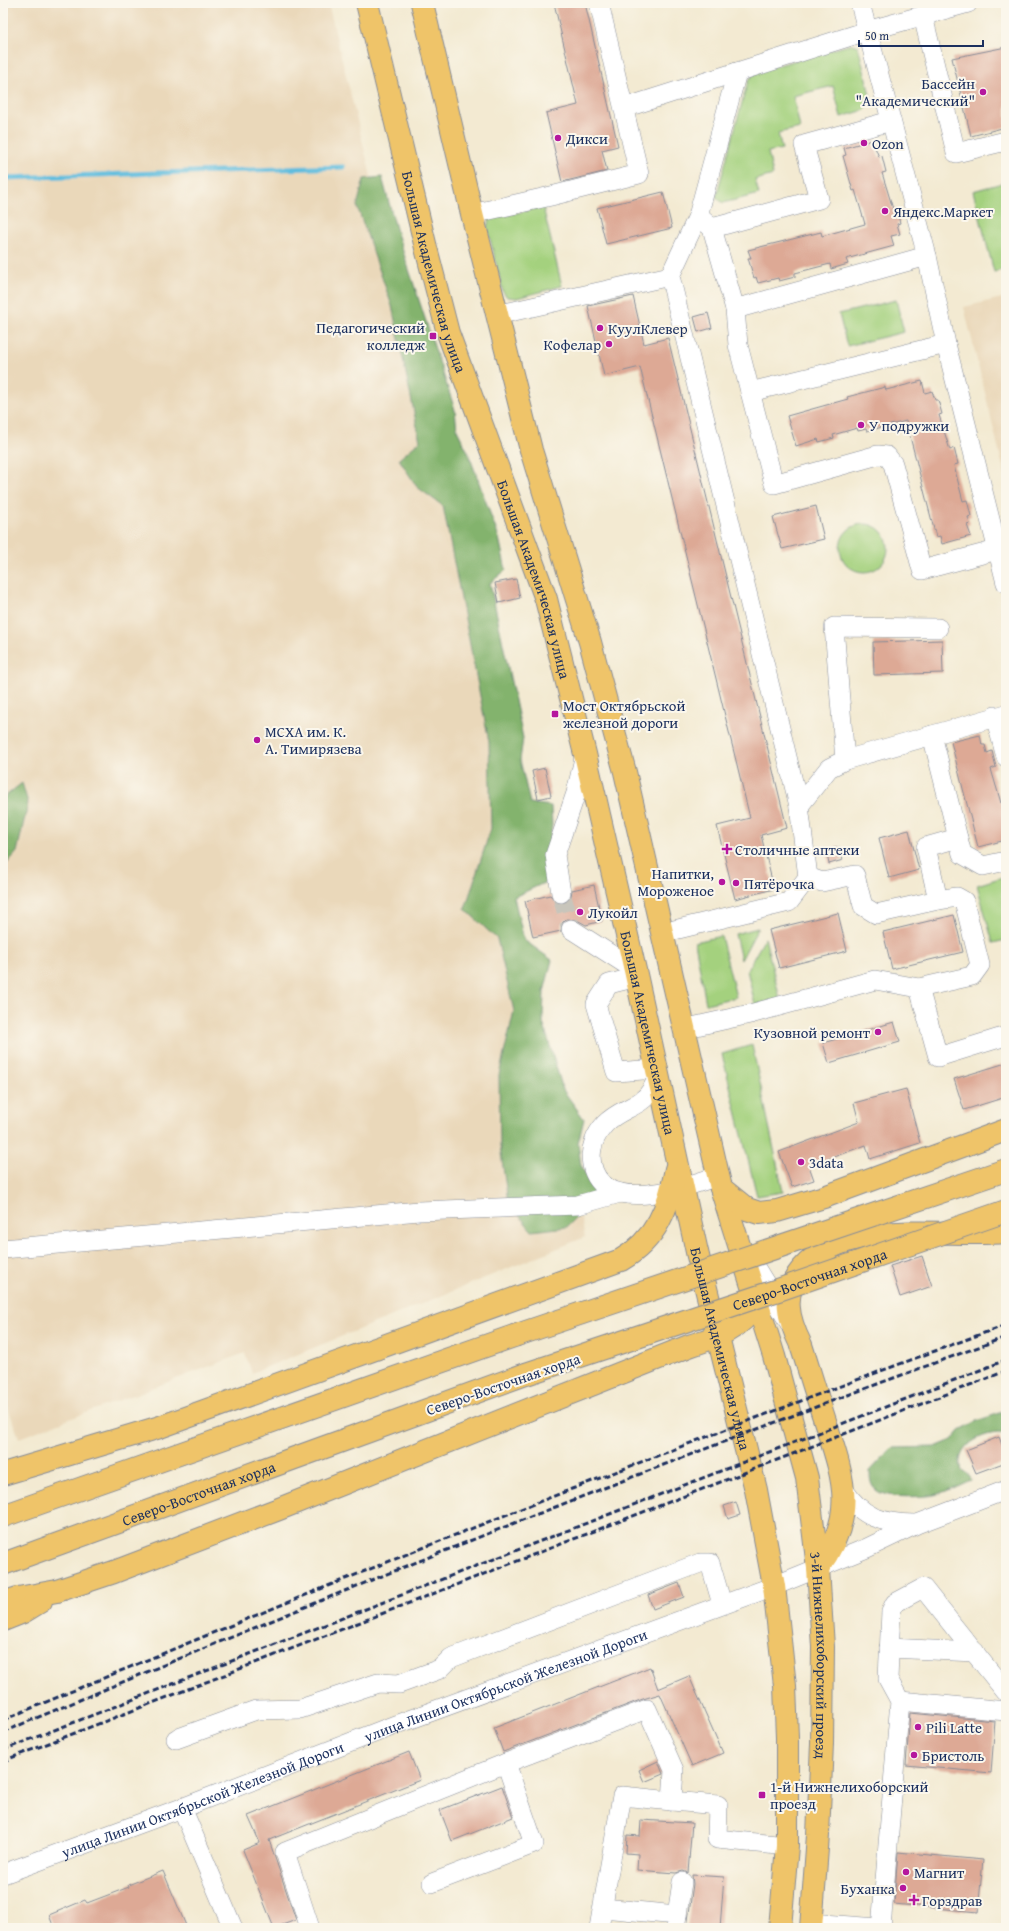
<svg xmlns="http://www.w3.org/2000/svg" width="1009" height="1931" font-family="'Gentium Book Plus',serif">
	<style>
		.built { fill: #ead8ba }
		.green { fill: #a4d17e; stroke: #60806e }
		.forest { fill: #83b36d; stroke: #4f7166 }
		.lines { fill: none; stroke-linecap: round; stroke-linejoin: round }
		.stream { stroke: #60bdde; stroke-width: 5 }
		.building { fill: #dda995 }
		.minor-tunnel { stroke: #c8c5bb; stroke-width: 19; stroke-dasharray: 19 10; stroke-linecap: butt }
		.minor-casing { stroke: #878c98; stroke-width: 20 }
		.major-casing { stroke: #878c98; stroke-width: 24 }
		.minor { stroke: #fff; stroke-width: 19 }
		.major { stroke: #efc469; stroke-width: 22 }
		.rail { stroke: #1b2f5e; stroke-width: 3; stroke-dasharray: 6 3; stroke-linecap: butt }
		.major-bridge-casing { stroke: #878c98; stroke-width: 24; stroke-linecap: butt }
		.major-bridge { stroke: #efc469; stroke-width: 22 }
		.poi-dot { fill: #b5179e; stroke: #fbf7ec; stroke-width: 1.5 }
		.labels { text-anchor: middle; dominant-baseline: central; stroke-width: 4; stroke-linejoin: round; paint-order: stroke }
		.poi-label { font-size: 15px; fill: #1b2f5e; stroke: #fbf7ec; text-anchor: start }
		.street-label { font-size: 15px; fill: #1b2f5e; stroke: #fbf7ec }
	</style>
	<rect width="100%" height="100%" fill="#fbf7ec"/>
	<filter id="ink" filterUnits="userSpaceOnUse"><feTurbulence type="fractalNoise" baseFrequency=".025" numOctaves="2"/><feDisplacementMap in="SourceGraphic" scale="8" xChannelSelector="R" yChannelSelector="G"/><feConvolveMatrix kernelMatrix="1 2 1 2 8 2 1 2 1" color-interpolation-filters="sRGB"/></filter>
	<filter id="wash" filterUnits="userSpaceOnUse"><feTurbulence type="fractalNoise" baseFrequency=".012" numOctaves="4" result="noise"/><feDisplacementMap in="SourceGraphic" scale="16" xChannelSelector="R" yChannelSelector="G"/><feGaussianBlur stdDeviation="0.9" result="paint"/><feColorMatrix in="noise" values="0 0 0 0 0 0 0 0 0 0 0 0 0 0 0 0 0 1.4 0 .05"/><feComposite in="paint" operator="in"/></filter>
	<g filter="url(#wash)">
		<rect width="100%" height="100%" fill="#f3ead2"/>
		<g class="built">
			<polygon points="3,3 328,3 495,676 502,885 539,1035 585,1237 252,1373 245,1353 19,1438 3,1394"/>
			<polygon points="1006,297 1006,479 964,307"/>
		</g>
		<g class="green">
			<polygon points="852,44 858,46 871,99 865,110 841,117 833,86 793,96 800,128 778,133 782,149 768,152 773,175 755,180 759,194 723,203 716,197 748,81 755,72"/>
			<polygon points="1006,182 1006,269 994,272 973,191"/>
			<polygon points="543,207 562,286 517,298 507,297 503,292 487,226 490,219"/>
			<polygon points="896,300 904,332 847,346 839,314"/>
			<circle cx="864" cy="548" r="24"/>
			<polygon points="1006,876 1006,940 993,943 977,885"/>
			<polygon points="758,928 741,960 735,934"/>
			<polygon points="721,936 736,997 706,1004 695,942"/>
			<polygon points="765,938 780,999 755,1005 747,970"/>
			<polygon points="752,1045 783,1192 757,1196 722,1054"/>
		</g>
		<g class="forest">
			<polygon points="382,177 398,236 455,410 457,430 468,452 499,538 506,570 490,583 523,738 520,760 530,803 551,806 552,825 546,882 514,897 524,940 552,960 544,992 543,1022 563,1090 584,1119 578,1143 581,1165 597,1197 567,1227 532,1231 508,1202 500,1146 499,1075 514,1011 497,939 465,909 491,828 489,742 443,506 417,487 399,459 420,441 392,306 357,206 364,179"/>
			<polygon points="22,783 28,803 17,852 3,868 3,798"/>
			<path d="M1006 1411V1434C990 1430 963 1441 960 1460 960 1463 961 1467 962 1470L970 1476 971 1480C959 1485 946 1492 934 1495 922 1497 886 1499 876 1490 870 1485 870 1478 870 1471L892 1448 935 1447 952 1440 960 1430 979 1420Z"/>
		</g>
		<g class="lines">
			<polyline class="stream" points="3,178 343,167"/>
		</g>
		<g id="blocks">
			<g class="building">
				<polygon points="554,3 585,3 618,146 602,150 607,171 562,182 546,113 578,105"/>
				<polygon points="1006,47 1006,127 971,136 952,58"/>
				<polygon points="872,140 879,157 882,156 886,172 882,173 893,209 896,208 900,223 897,224 900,234 891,236 894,246 846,259 848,264 831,269 830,264 795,273 795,277 779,281 778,278 758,283 756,277 754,278 748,258 751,258 748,250 821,232 822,236 865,224 855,190 853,191 843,156 846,155 844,148"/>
				<polygon points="663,192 672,228 606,244 597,208"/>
				<polygon points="633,296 644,344 668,338 787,828 761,835 774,889 735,899 717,826 750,818 640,367 604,376 588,306"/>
				<polygon points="708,313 712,328 698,332 694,317"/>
				<polygon points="922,381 925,393 932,391 935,400 938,400 942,414 939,415 950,450 954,448 958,464 954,465 956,474 963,501 967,500 971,516 968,517 970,524 967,525 971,536 942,544 940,536 936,537 906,421 867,431 866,429 858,431 857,428 833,435 834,438 819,442 818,439 796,446 787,416 848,399 847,397 885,387 886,390"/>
				<polygon points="816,506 824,539 782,549 773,517"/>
				<polygon points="516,579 520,598 499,603 495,583"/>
				<polygon points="942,640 943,673 874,675 873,642"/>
				<polygon points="980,735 982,745 985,745 987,753 992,751 996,767 991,769 1001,803 1006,802 1006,840 978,847 951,742"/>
				<polygon points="545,768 551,796 538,799 532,771"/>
				<polygon points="909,830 919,870 889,878 879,838"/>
				<polygon points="840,847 843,860 829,864 826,850"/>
				<polygon points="594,885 602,921 586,925 577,920 566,919 562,923 561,931 533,937 525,901 550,895 557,903 563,904 571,897 572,890"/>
				<polygon points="838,913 847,951 779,968 769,930"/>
				<polygon points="954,915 963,952 892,969 883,932"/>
				<polygon points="894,1022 900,1042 829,1063 823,1043"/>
				<polygon points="1006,1063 1006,1097 964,1110 954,1079"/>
				<polygon points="906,1089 920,1143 870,1159 866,1145 809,1166 814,1180 792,1187 779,1152 859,1122 854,1103"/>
				<polygon points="922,1256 932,1286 900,1297 890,1266"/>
				<polygon points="999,1437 1006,1455 1006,1462 976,1473 966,1450"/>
				<polygon points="736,1502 740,1515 728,1519 724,1506"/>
				<polygon points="679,1583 684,1597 653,1609 648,1595"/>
				<polygon points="650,1667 658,1689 689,1676 723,1753 692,1766 660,1694 643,1699 503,1752 494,1728"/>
				<polygon points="910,1713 995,1721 991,1773 906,1765"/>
				<polygon points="409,1752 420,1780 269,1840 296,1920 274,1928 243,1850 260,1843 248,1816"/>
				<polygon points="658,1761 663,1774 644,1782 639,1770"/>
				<polygon points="502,1786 513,1817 452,1841 440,1810"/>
				<polygon points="641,1820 692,1823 688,1873 683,1871 676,1873 637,1870 638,1854 626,1853 627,1835 640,1836"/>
				<polygon points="898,1852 983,1860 978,1912 894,1904"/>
				<polygon points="163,1871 187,1928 54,1928 49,1915 85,1900 87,1903 129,1887 128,1885"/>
				<polygon points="692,1875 724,1877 720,1928 687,1928 693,1884"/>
			</g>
		</g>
	</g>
	<g filter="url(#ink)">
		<use href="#blocks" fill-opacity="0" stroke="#878c98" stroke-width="1"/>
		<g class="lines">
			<polyline class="minor-tunnel" points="561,893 571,929"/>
			<defs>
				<g id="minor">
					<polyline points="860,3 927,256 946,344 1006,583"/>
					<polyline points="923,16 956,153 1006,141"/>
					<polyline points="624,108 737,72"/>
					<polyline points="472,214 551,196 639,174 599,3"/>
					<polyline points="698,216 712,228 735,309 927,256"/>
					<polyline points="712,228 819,199 804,145 891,121"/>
					<polyline points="670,276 799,806"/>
					<polyline points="735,309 738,345 774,484 878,455 887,456 893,464 922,570 997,550"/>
					<polyline points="496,315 670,276 698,216 737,72 867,31 968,3"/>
					<polyline points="750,392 946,344"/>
					<polyline points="995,716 1006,757"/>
					<polyline points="932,735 962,854 983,866 1006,861"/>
					<polyline points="845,760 834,627 938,628"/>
					<polyline points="808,877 822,882 855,875 863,906 876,914 938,900 926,847 958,838"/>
					<polyline points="561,893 555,855 576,793 585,754"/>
					<polyline points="571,929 635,970"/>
					<polyline points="662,933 789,902 808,877 799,806 829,768 845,760 1006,714"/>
					<polyline points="637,977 609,984 596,1004 616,1072 656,1069"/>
					<polyline points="919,988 938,1057 1006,1036"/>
					<polyline points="683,1029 750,1014 875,980 919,988 972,976 980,965 964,901 957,897 938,900"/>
					<path d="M658 1076C654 1086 650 1095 641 1101 630 1109 615 1113 605 1124 595 1135 589 1150 592 1165 603 1217 686 1187 718 1176"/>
					<polyline points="3,1249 419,1211 578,1205 620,1193"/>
					<polyline points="747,1254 792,1327"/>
					<path d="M844 1490C862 1518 882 1523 914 1524"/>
					<polyline points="889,1648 975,1652"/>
					<polyline points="900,1701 1006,1711"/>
					<polyline points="176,1739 256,1710 300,1709 378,1683 399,1684 440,1669 451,1658 700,1563 710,1563 722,1604"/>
					<polyline points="182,1808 233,1928"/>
					<path id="s1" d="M3 1874 182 1808 395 1725 774 1586 867 1548 917 1524 1006 1490"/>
					<polyline points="432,1883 534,1844 506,1763"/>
					<polyline points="603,1908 677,1915 675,1928"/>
					<polyline points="677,1915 682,1882"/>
					<polyline points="811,1923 877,1928"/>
					<polyline points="310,1928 285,1852 506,1763 647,1709 674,1770 672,1801 718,1805 717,1839 787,1846"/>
					<polyline points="599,1928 622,1796 672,1801"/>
					<polyline points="881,1928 900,1701 888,1679 891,1611 895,1603 923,1588 1006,1692"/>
				</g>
				<g id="major">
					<path id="s2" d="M367 3 426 248 448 333 546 599 585 754 635 970 697 1252 756 1490 774 1586 785 1686 787 1738V1846L780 1928"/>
					<path id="s3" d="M422 3 472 214 531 450 590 642 625 772 721 1188 774 1356 807 1478 818 1568 823 1647 822 1743 818 1835 811 1928"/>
					<polyline points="721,1188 747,1209 759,1213 777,1211 824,1197 1006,1130"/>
					<path d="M3 1474 160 1427 621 1260C656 1240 669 1207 676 1169"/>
					<polyline points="3,1516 514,1336"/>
					<path id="s4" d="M3 1564 526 1374"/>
					<path d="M818 1568C856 1517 845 1483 827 1427 818 1400 810 1373 801 1345 788 1319 781 1294 802 1269 848 1216 943 1238 1006 1232"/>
					<path d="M3 1603 18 1598 57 1591 114 1572 279 1509 689 1346C717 1337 741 1329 757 1303"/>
					<polyline points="3,1620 23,1612 41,1601"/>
				</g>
			</defs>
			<use href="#minor" class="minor-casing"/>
			<use href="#major" class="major-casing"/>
			<use href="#minor" class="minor"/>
			<use href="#major" class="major"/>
			<g class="rail">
				<path d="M3 1720C334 1581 668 1448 1006 1325"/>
				<path d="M3 1732C334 1593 668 1459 1006 1337"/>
				<polyline points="3,1750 1006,1360"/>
				<polyline points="3,1761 1006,1371"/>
			</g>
			<defs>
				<g id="major-bridge">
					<polyline points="514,1336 1006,1170"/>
					<path id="s5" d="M526 1374 781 1289 1006 1211"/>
				</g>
			</defs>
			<use href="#major-bridge" class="major-bridge-casing"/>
			<use href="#major-bridge" class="major-bridge"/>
		</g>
	</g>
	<g class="poi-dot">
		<circle cx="983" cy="92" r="4"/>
		<circle cx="558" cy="138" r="4"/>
		<circle cx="864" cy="143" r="4"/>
		<circle cx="885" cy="211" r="4"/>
		<circle cx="600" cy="328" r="4"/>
		<rect x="429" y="332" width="8" height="8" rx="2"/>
		<circle cx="609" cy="344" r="4"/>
		<circle cx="861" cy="425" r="4"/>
		<rect x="551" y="710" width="8" height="8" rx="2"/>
		<circle cx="257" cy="740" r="4"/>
		<path d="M725 843h4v4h4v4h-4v4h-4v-4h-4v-4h4z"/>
		<circle cx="722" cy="882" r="4"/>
		<circle cx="736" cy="883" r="4"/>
		<circle cx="580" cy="912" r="4"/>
		<circle cx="878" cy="1032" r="4"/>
		<circle cx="801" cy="1162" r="4"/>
		<circle cx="918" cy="1727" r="4"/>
		<circle cx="914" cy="1755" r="4"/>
		<rect x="758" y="1791" width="8" height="8" rx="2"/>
		<circle cx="906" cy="1872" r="4"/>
		<circle cx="903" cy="1888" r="4"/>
		<path d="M912 1894h4v4h4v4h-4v4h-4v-4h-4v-4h4z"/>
	</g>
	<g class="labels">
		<g class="poi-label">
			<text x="975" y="83" text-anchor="end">Бассейн<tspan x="975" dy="17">"Академический"</tspan></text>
			<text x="566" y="138">Дикси</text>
			<text x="872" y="143">Ozon</text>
			<text x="893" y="211">Яндекс.Маркет</text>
			<text x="425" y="327" text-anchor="end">Педагогический<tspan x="425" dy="17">колледж</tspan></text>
			<text x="608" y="328">КуулКлевер</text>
			<text x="601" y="344" text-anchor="end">Кофелар</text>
			<text x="869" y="425">У подружки</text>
			<text x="563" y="705">Мост Октябрьской<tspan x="563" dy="17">железной дороги</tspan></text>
			<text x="265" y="731">МСХА им. К.<tspan x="265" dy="17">А. Тимирязева</tspan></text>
			<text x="735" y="849">Столичные аптеки</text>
			<text x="714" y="873" text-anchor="end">Напитки,<tspan x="714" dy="17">Мороженое</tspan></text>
			<text x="744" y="883">Пятёрочка</text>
			<text x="588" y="912">Лукойл</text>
			<text x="870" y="1032" text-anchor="end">Кузовной ремонт</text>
			<text x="809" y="1162">3data</text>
			<text x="926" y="1727">Pili Latte</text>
			<text x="922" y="1755">Бристоль</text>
			<text x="770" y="1786">1-й Нижнелихоборский<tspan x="770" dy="17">проезд</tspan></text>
			<text x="914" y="1872">Магнит</text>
			<text x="895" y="1888" text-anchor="end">Буханка</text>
			<text x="922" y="1900">Горздрав</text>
		</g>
		<g class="street-label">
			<text stroke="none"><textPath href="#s2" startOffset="277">Большая Академическая улица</textPath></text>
			<text stroke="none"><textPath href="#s2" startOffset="601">Большая Академическая улица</textPath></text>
			<text stroke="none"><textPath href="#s2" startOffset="1069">Большая Академическая улица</textPath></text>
			<text stroke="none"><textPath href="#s5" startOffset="299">Северо-Восточная хорда</textPath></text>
			<text stroke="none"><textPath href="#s2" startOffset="1393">Большая Академическая улица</textPath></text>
			<text transform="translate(503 1384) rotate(-19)">Северо-Восточная хорда</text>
			<text stroke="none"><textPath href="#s4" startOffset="208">Северо-Восточная хорда</textPath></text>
			<text stroke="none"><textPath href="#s3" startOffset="1703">3-й Нижнелихоборский проезд</textPath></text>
			<text stroke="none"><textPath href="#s1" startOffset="537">улица Линии Октябрьской Железной Дороги</textPath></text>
			<text stroke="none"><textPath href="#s1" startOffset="213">улица Линии Октябрьской Железной Дороги</textPath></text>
		</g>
	</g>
	<rect width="1009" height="1931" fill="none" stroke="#fbf7ec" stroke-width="16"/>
	<path d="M859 40v6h124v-6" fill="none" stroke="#1b2f5e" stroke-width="2"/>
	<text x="865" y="40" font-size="12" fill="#1b2f5e" stroke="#fbf7ec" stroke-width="3" paint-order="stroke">50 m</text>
</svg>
